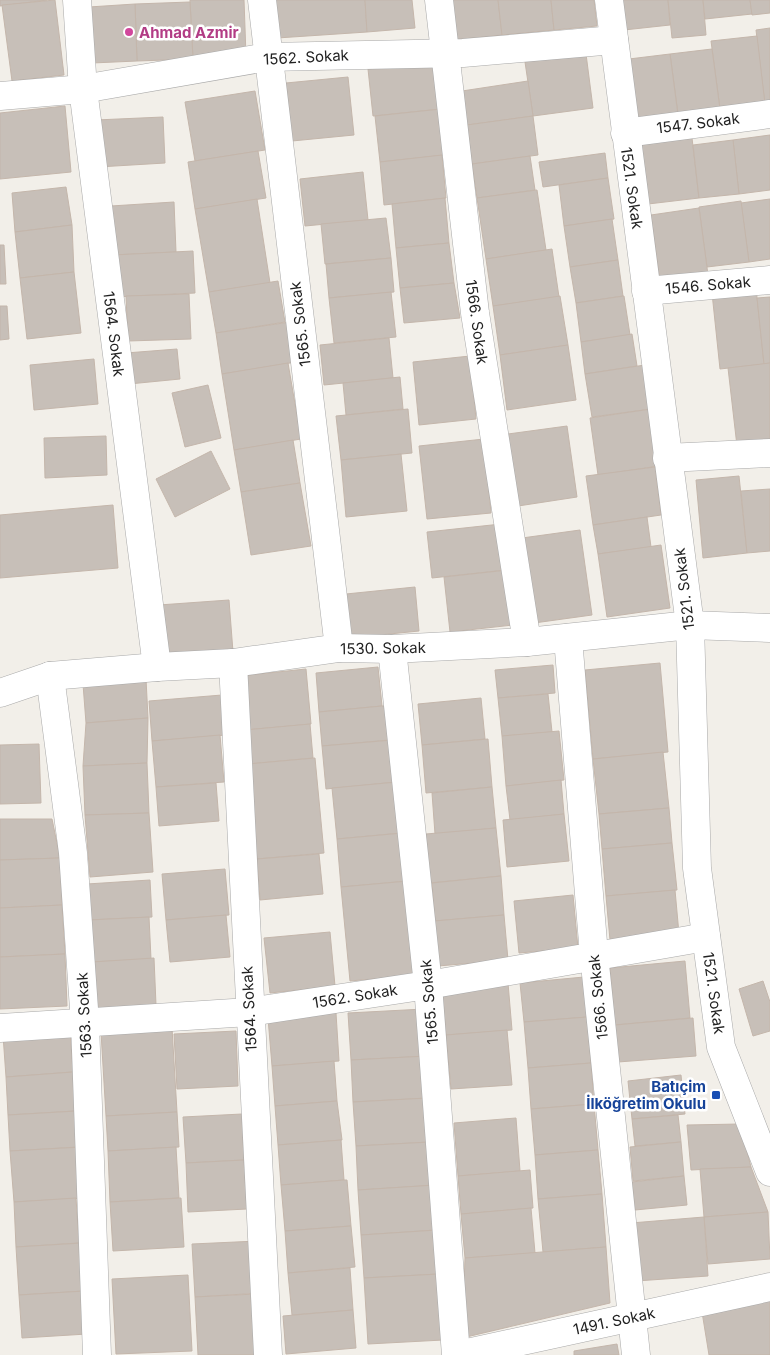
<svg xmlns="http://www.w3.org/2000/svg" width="770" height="1355" font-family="Inter,sans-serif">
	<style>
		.building { fill: #c7bfb8; stroke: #c4b6ab }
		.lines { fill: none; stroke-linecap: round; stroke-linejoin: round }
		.minor-casing { stroke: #a9a9a9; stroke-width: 29 }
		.minor { stroke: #fff; stroke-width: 28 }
		.hotel-dot { fill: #d1479c; stroke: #fff; stroke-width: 2 }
		.transit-dot { fill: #1a4fb4; stroke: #fff; stroke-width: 2 }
		.labels { text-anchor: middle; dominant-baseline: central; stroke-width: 5; stroke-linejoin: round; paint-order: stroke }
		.hotel-label { font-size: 15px; font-weight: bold; fill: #b23c85; stroke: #fff; text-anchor: start }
		.street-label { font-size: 15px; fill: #222; stroke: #fff }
		.transit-label { font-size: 15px; font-weight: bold; fill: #164399; stroke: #fff; text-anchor: end }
	</style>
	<rect width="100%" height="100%" fill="#f2efe9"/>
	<g class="building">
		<polygon points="0,0 47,0 0,6"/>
		<polygon points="55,0 64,75 12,81 2,5"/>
		<polygon points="190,0 244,0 246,56 193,59"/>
		<polygon points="274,0 365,0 367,32 277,38"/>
		<polygon points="365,0 412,0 415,28 367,32"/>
		<polygon points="448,0 498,0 502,35 453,40"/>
		<polygon points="498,0 551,0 554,30 502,35"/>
		<polygon points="551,0 594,0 597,26 554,30"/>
		<polygon points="620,0 668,0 670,25 624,30"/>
		<polygon points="668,0 703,0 706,35 672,38"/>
		<polygon points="703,0 750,0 752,14 705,19"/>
		<polygon points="750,0 770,0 770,13 752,15"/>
		<polygon points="190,2 193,59 137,61 135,4"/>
		<polygon points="135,4 137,61 92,63 89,7"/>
		<polygon points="770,28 770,103 765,104 756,30"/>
		<polygon points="757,36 765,104 720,109 711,41"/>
		<polygon points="712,49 720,109 678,114 670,54"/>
		<polygon points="586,54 593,108 533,116 525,62"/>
		<polygon points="670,54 678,115 637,120 629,59"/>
		<polygon points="436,62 441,109 373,116 368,69"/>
		<polygon points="348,77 354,135 292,141 286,83"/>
		<polygon points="528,81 533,116 467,125 462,91"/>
		<polygon points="255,91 265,150 195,161 185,102"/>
		<polygon points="65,106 71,172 0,179 0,113"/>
		<polygon points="441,109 445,155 380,162 375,116"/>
		<polygon points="533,116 538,155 472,164 467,125"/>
		<polygon points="163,117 165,163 98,167 96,120"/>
		<polygon points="770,135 770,190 739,194 733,140"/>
		<polygon points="692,138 699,198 648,204 641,144"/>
		<polygon points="733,140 739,194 699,198 693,145"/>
		<polygon points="258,151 266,198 195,209 188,162"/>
		<polygon points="605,153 608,178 543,187 539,162"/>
		<polygon points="442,155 446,198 384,205 380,162"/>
		<polygon points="530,156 535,190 477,198 472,164"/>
		<polygon points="363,172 368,220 305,226 300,179"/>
		<polygon points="608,178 614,219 564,226 559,185"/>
		<polygon points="66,187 72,225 15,232 12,193"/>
		<polygon points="537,190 546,250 486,259 477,198"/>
		<polygon points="445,198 449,243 396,248 392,204"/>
		<polygon points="257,199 270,283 209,292 195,209"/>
		<polygon points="770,199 770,259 749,262 741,203"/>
		<polygon points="741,201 749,262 707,267 699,207"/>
		<polygon points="174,202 176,252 113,255 111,206"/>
		<polygon points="699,208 708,275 660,281 651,215"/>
		<polygon points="386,218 391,258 325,264 321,224"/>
		<polygon points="612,219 618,260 570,267 564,226"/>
		<polygon points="72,225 74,272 20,278 15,232"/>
		<polygon points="449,243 454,283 400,288 396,248"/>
		<polygon points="0,245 4,245 6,284 0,284"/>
		<polygon points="552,249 559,297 493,306 486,259"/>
		<polygon points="193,251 195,293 115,297 113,255"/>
		<polygon points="391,258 394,292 329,298 326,264"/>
		<polygon points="618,260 623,296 576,303 570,267"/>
		<polygon points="74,272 81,333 27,339 20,278"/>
		<polygon points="278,281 285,322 216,333 209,292"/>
		<polygon points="454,283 460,318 404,323 400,288"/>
		<polygon points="756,288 764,364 720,369 712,293"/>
		<polygon points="391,292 396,337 334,343 329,298"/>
		<polygon points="189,294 191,339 128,341 126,296"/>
		<polygon points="560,296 568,345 500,355 493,306"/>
		<polygon points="624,296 630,335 581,342 576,303"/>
		<polygon points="770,297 770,363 764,364 757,298"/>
		<polygon points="0,306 7,306 9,339 0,340"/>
		<polygon points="290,322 296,362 222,374 216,333"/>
		<polygon points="632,334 637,366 585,374 581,342"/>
		<polygon points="389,338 393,378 324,385 320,345"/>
		<polygon points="568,345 576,400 507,410 500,355"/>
		<polygon points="177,349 180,379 129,384 126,353"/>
		<polygon points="470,356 476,419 419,425 413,362"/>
		<polygon points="94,359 98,404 34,410 30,365"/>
		<polygon points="288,363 301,439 234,450 222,374"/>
		<polygon points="770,363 770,442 737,446 728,368"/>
		<polygon points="645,365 651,409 592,417 585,374"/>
		<polygon points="400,377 403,409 346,415 343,383"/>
		<polygon points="208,385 221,438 185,447 172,393"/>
		<polygon points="408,409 412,453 341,460 336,416"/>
		<polygon points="651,409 659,466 598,475 590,418"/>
		<polygon points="567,426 577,497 518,506 508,434"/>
		<polygon points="106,436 107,475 45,478 44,438"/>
		<polygon points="484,439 491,513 427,519 419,446"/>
		<polygon points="293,440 300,483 241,492 234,450"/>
		<polygon points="211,451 230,489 175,517 156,479"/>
		<polygon points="401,454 407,511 346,517 341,460"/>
		<polygon points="655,467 661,515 593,525 586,476"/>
		<polygon points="739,476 747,553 703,558 696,480"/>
		<polygon points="300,483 311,546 251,555 241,492"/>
		<polygon points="770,489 770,551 747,553 741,491"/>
		<polygon points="113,505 118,568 0,578 0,515"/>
		<polygon points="647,517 651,547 598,554 593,525"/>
		<polygon points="501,524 506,570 432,578 427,532"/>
		<polygon points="580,530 592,615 534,623 522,538"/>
		<polygon points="661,545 670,608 607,617 598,554"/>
		<polygon points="508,570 513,625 450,632 444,577"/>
		<polygon points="415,587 419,631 350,638 346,594"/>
		<polygon points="229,600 233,652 164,658 159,605"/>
		<polygon points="660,663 668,752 593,759 585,670"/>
		<polygon points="553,665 555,693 498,698 495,670"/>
		<polygon points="378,667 382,706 319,712 316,673"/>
		<polygon points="306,669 311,724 245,730 240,676"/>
		<polygon points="146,679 148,718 86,723 83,684"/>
		<polygon points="548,694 552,732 502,736 498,698"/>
		<polygon points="222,695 226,735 152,741 149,701"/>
		<polygon points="481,698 485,739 422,745 418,704"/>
		<polygon points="382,706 387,706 390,740 322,746 319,712"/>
		<polygon points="148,718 147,763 83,766 86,723"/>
		<polygon points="310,724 313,758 248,764 245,730"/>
		<polygon points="559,731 564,780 506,786 502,736"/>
		<polygon points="220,735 224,782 156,787 152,741"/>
		<polygon points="488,739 492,787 426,793 422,745"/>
		<polygon points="393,740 396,782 326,789 322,746"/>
		<polygon points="39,744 41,803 0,804 0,745"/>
		<polygon points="663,752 669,808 599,814 593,759"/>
		<polygon points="315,758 324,853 257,859 248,764"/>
		<polygon points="147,763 149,813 85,815 83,766"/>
		<polygon points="561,780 564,814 510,820 506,786"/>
		<polygon points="397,782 401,833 337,839 332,788"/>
		<polygon points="216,783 219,821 159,826 156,787"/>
		<polygon points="492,787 496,828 435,834 432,793"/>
		<polygon points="669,808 672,843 602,849 599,814"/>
		<polygon points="149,813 153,872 90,877 85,815"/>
		<polygon points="564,814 569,861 507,867 503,820"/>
		<polygon points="0,819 52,819 60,858 0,860"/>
		<polygon points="496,828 501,876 430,883 426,834"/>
		<polygon points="403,833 408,881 341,887 337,839"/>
		<polygon points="672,843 677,890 606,896 602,849"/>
		<polygon points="319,854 323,894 260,900 257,859"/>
		<polygon points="60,858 62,905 0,908 0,860"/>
		<polygon points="225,869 229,915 166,920 162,874"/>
		<polygon points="501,876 504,915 435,921 432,883"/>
		<polygon points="150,880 152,917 89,920 87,884"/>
		<polygon points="408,881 416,975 350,981 341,887"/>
		<polygon points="675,890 679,934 610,940 606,896"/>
		<polygon points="573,895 578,948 519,953 514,901"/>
		<polygon points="62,905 65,954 0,957 0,908"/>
		<polygon points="226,915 230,957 170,962 166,920"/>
		<polygon points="504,915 508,960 438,966 434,921"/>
		<polygon points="149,917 151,959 92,962 89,920"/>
		<polygon points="330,932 335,986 270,993 264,938"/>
		<polygon points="65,954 67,1006 0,1009 0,957"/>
		<polygon points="154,958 156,1005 94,1009 92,962"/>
		<polygon points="685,961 690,1018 615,1025 610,968"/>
		<polygon points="584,977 587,1017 524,1022 520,983"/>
		<polygon points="763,981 770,1002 770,1031 753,1036 739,989"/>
		<polygon points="508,983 512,1030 446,1035 442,988"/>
		<polygon points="424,1009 427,1056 351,1060 348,1013"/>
		<polygon points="336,1013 339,1061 272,1066 268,1018"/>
		<polygon points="587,1017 591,1063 528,1068 524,1022"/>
		<polygon points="693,1018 696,1056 618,1062 615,1025"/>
		<polygon points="172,1028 177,1112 106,1116 101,1032"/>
		<polygon points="507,1030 512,1085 451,1089 446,1035"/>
		<polygon points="70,1031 73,1072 6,1077 3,1035"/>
		<polygon points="236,1031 238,1086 177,1089 174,1034"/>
		<polygon points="427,1056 430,1098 353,1102 351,1060"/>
		<polygon points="334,1061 337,1101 275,1106 272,1066"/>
		<polygon points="591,1063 594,1104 531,1109 528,1068"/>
		<polygon points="73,1072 75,1111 8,1115 6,1077"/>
		<polygon points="681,1075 685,1114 632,1119 628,1081"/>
		<polygon points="427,1098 430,1142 356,1146 353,1102"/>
		<polygon points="337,1101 342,1140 278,1145 275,1106"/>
		<polygon points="594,1104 598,1150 535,1155 531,1109"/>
		<polygon points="77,1111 79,1147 10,1151 8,1115"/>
		<polygon points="177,1112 179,1147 108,1151 106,1116"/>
		<polygon points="242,1114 244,1160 186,1163 183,1117"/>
		<polygon points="678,1115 681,1142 635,1146 632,1119"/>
		<polygon points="516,1118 520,1171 458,1176 454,1123"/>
		<polygon points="740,1124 751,1167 691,1170 687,1125"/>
		<polygon points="341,1140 344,1180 281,1185 278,1145"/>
		<polygon points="430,1142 438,1185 358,1190 356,1146"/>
		<polygon points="681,1142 684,1176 633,1181 630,1147"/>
		<polygon points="82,1147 85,1198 14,1202 10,1151"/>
		<polygon points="176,1147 179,1198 110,1202 108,1151"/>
		<polygon points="598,1150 602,1194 538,1199 535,1155"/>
		<polygon points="244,1160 247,1209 188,1212 186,1163"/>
		<polygon points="751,1167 768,1212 704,1217 700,1169"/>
		<polygon points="530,1170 533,1208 461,1214 458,1176"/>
		<polygon points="684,1176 687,1205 635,1210 632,1182"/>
		<polygon points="344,1180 347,1180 351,1226 285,1231 281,1185"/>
		<polygon points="435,1185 437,1230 361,1235 358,1190"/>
		<polygon points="602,1194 606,1247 543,1252 538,1199"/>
		<polygon points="76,1198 79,1243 16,1247 14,1202"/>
		<polygon points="181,1198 184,1247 113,1251 110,1202"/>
		<polygon points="531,1208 535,1253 465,1258 461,1214"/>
		<polygon points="768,1212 770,1259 708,1264 704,1217"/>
		<polygon points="704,1217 708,1276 636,1281 631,1223"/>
		<polygon points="351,1226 355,1267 288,1273 285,1231"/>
		<polygon points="437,1230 439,1274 364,1278 361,1235"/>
		<polygon points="258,1241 261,1293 195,1297 192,1244"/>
		<polygon points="82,1243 85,1291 19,1295 16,1247"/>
		<polygon points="606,1247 610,1303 462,1338 465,1258"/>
		<polygon points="350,1268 353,1310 292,1315 288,1273"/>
		<polygon points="439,1274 443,1340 368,1344 364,1278"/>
		<polygon points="188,1275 192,1351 116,1354 112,1279"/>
		<polygon points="84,1291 87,1334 22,1338 19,1295"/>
		<polygon points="256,1294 259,1355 198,1355 195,1297"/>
		<polygon points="770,1301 770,1355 709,1355 702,1312"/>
		<polygon points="353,1310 356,1348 286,1354 283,1316"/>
		<polygon points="617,1344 619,1355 574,1355 574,1351"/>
	</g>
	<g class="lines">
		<defs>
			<g id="minor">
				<polyline points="77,0 83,89 157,667"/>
				<polyline points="262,0 339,648"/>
				<polyline points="439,0 475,313 527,642"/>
				<polyline points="609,0 690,625 697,868 721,1047 770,1172"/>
				<polyline points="0,96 83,89 267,57 463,53 614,40"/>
				<polyline points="625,133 770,114"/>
				<polyline points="646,291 770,280"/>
				<polyline points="667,458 770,453"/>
				<polyline points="568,638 594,955 636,1355"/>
				<polyline points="392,649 428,985 456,1355"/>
				<polyline points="233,663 268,1355"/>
				<polyline points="50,676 73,853 85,1023 97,1355"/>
				<polyline points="0,693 50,676 157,667 233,663 339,648 392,649 527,642 690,625 770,628"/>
				<polyline points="0,1028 249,1012 428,985 706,937"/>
				<polyline points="458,1355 770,1287"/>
			</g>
		</defs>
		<use href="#minor" class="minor-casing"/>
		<use href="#minor" class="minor"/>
	</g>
	<circle class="hotel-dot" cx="129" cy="32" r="5"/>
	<rect class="transit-dot" x="711" y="1090" width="10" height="10" rx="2.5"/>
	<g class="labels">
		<g class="hotel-label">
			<text x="139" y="32">Ahmad Azmir</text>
		</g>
		<g class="street-label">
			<text transform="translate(306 57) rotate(-3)">1562. Sokak</text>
			<text transform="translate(698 123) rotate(-7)">1547. Sokak</text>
			<text transform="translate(632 188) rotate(82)">1521. Sokak</text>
			<text transform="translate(708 285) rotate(-5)">1546. Sokak</text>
			<text transform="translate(477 322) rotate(82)">1566. Sokak</text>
			<text transform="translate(300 324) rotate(-97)">1565. Sokak</text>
			<text transform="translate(114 334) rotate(83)">1564. Sokak</text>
			<text transform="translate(684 589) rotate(-97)">1521. Sokak</text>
			<text transform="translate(383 648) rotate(-1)">1530. Sokak</text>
			<text transform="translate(714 993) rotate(82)">1521. Sokak</text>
			<text transform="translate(355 996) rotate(-9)">1562. Sokak</text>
			<text transform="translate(598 997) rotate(-96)">1566. Sokak</text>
			<text transform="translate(429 1002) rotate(-95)">1565. Sokak</text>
			<text transform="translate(249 1009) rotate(-93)">1564. Sokak</text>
			<text transform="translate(84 1015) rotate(-93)">1563. Sokak</text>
			<text transform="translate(614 1321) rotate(-12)">1491. Sokak</text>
		</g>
		<g class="transit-label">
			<text x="706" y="1086">Batıçim<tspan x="706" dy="17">İlköğretim Okulu</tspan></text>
		</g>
	</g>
</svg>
